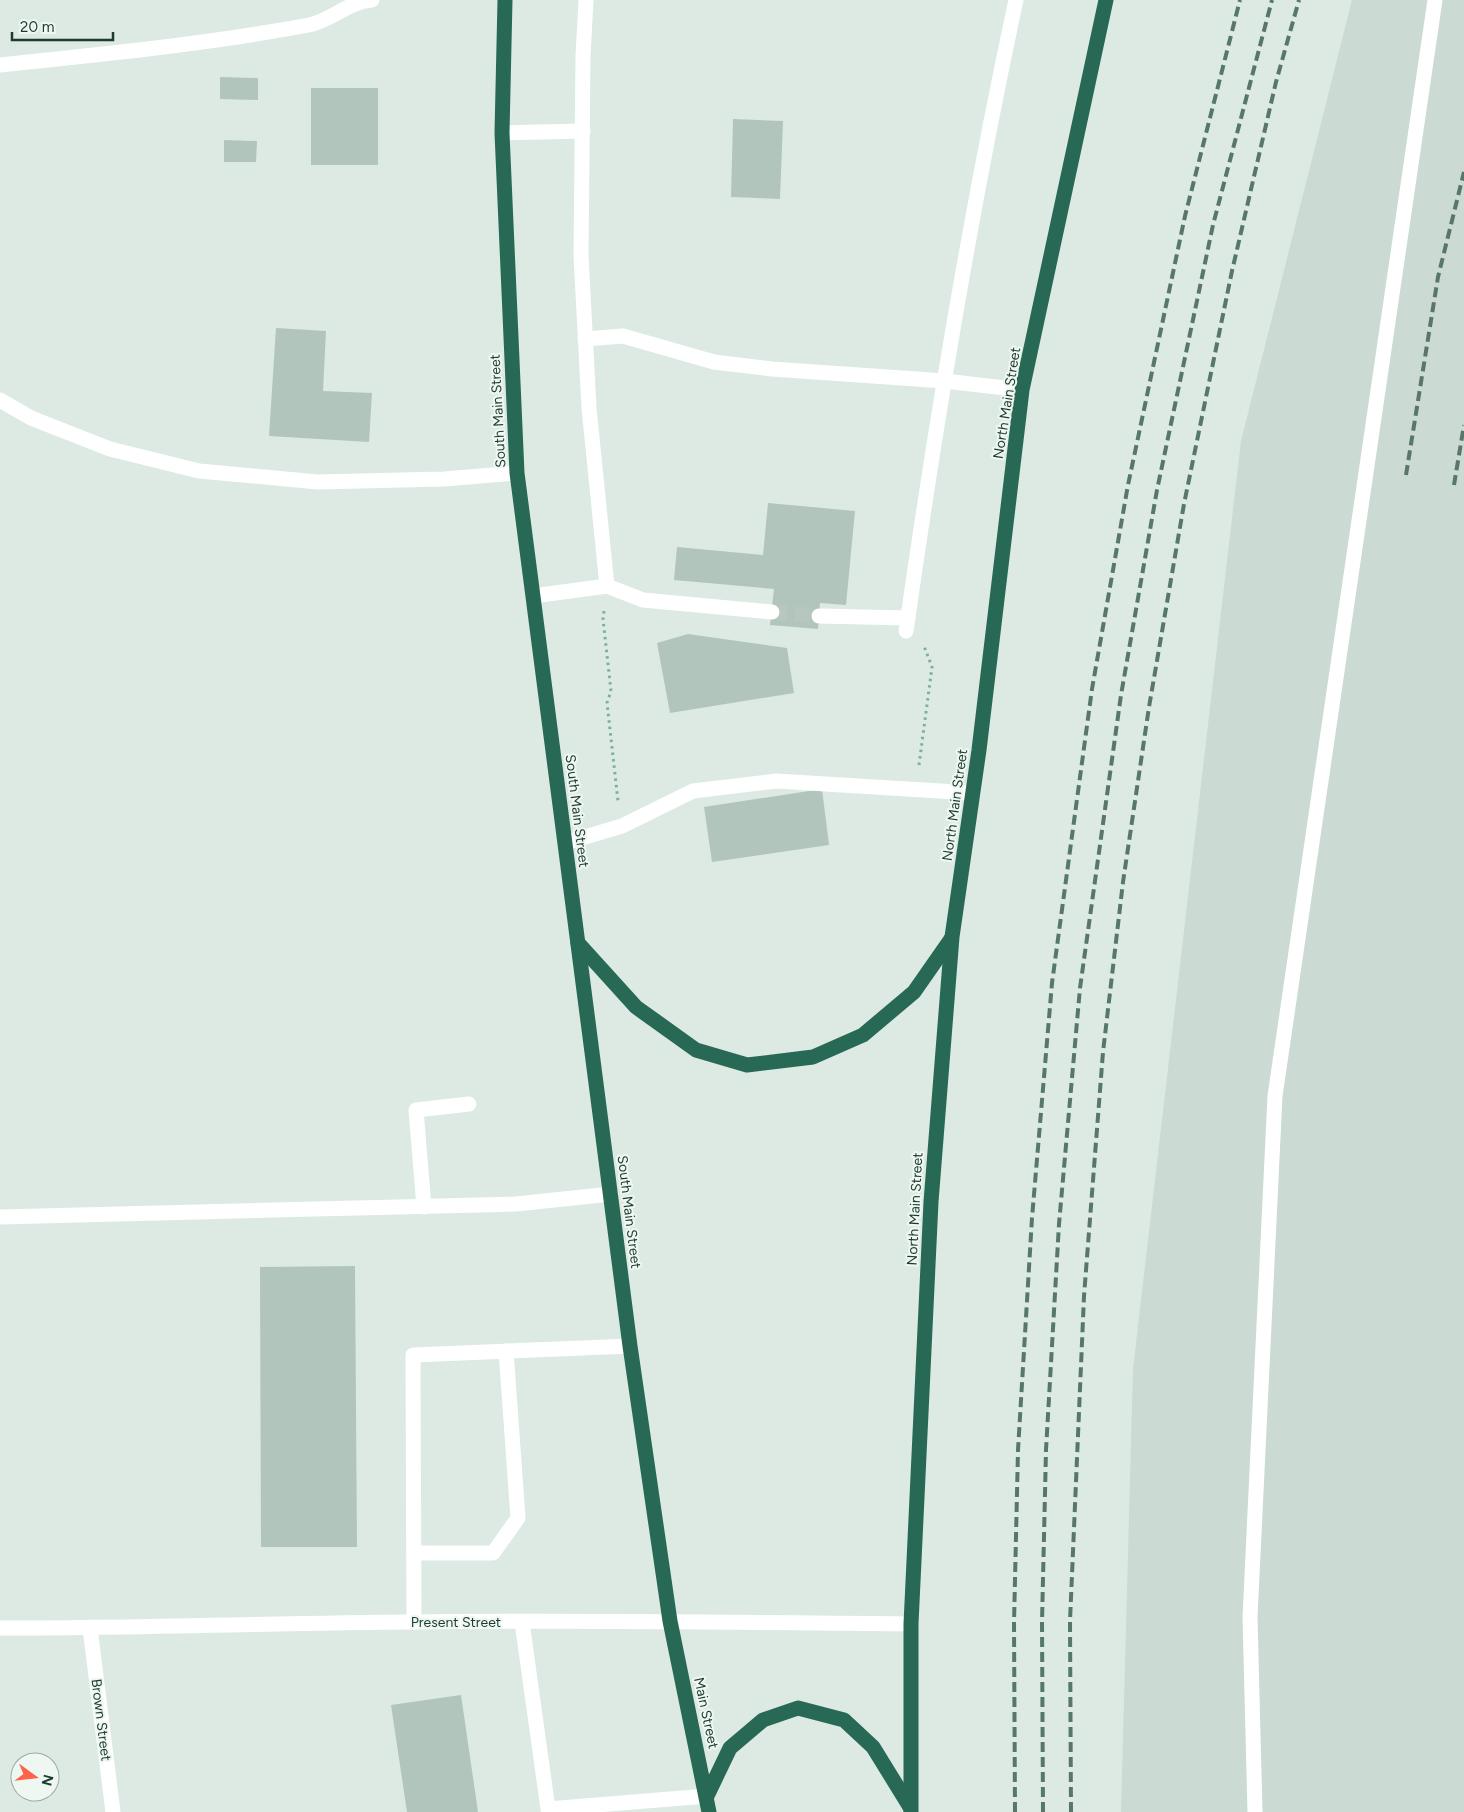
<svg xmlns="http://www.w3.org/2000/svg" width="1464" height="1812" font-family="Figtree,sans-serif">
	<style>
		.built { fill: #cbdad2 }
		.building { fill: #b2c5bc }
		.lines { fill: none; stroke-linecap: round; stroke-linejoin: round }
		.minor-tunnel { stroke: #b7c7bf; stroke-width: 15; stroke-dasharray: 15 8; stroke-linecap: butt }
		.path { stroke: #7bb09b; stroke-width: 3; stroke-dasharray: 2.5 4; stroke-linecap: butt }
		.minor { stroke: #fff; stroke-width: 15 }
		.highway { stroke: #286955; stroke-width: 15 }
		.rail { stroke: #58776c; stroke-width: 4; stroke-dasharray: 10 5; stroke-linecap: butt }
		.labels { text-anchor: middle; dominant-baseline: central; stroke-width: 4; stroke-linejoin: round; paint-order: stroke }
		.street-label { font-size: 14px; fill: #1e3b30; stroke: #eef7f1 }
	</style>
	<rect width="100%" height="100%" fill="#ddeae3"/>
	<polygon class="built" points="1352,0 1464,0 1464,1812 1121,1812 1133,1369 1241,441"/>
	<g class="building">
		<polygon points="220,77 258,78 258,100 220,99"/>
		<rect x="311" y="88" width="67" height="77"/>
		<polygon points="733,119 783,121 780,199 731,197"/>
		<polygon points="224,140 257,141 256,162 224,162"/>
		<polygon points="276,328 326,331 323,391 372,393 369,442 269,436"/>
		<polygon points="768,503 855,511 846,605 820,603 818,629 770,625 774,589 674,580 677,547 763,555"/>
		<polygon points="688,634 787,648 794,693 670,713 657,643"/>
		<polygon points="822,789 829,845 712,862 704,807"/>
		<polygon points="355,1266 357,1547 261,1547 260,1267"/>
		<polygon points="461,1695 478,1812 407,1812 391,1705"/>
	</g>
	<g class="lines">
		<polyline class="minor-tunnel" points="772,612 819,616"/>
		<g class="path">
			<polyline points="604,611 603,619 611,691 607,703 618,801"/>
			<polyline points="919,765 932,667 924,646"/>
		</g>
		<g class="minor">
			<path d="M0 65C103 54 207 44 309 25 331 21 347 2 372 0"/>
			<polyline points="502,133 583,131"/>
			<polyline points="585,339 623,336 714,362 772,369 945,381 1022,390"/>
			<polyline points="0,400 31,418 110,449 199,471 318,482 444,479 517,473"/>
			<polyline points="607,586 643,600 772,612"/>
			<polyline points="533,596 607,586 589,408 581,255 583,56 586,0"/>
			<polyline points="819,616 908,618"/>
			<path d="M906 631C936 420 971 209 1016 0"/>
			<polyline points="565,843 622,826 693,791 776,781 973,793"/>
			<polyline points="424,1207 416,1110 469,1104"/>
			<polyline points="0,1217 516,1204 611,1194"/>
			<polyline points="414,1553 493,1553 518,1518 506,1351"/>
			<polyline points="414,1622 413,1355 630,1346"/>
			<polyline points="522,1622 548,1809 707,1796"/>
			<path d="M0 1628C137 1628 275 1623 412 1622 578 1620 745 1622 911 1624"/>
			<polyline points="90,1628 113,1812"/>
			<polyline points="1255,1812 1250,1617 1275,1096 1435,0"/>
		</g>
		<g class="highway">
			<polyline points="505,0 502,133 517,473 630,1346 670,1621 709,1812"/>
			<polyline points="578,943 636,1007 696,1050 747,1065 813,1057 863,1035 914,992 951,939"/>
			<polyline points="707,1796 730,1748 763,1720 798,1708 844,1720 873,1747 910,1807"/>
			<polyline points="911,1812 911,1624 931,1202 952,937 979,750 1022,390 1106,0"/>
		</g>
		<g class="rail">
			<polyline points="1406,475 1438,277 1464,172"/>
			<polyline points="1454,485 1464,425"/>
			<polyline points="1015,1812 1014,1623 1018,1450 1032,1218 1052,983 1092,689 1128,485 1185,216 1240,0"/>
			<polyline points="1043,1812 1042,1622 1046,1450 1059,1224 1080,988 1121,695 1157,490 1213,225 1272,0"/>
			<polyline points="1071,1812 1070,1621 1084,1296 1103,1052 1123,882 1149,707 1184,504 1232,271 1276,82 1299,0"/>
		</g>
	</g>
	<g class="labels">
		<g class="street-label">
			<text transform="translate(1007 403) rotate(-81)">North Main Street</text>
			<text transform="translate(498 411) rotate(-93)">South Main Street</text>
			<text transform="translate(955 805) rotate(-82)">North Main Street</text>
			<text transform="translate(577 811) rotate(83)">South Main Street</text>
			<text transform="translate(915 1209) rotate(-87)">North Main Street</text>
			<text transform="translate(629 1212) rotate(83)">South Main Street</text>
			<text x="456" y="1622">Present Street</text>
			<text transform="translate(706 1713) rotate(78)">Main Street</text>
			<text transform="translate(101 1720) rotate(83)">Brown Street</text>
		</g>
	</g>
	<g transform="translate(35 1777) rotate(105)"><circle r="24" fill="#eef7f1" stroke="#9baca4"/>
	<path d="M0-4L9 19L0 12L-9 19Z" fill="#fc654a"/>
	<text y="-8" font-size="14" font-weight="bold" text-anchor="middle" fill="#1e3b30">N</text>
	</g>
	<path d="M12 32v8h101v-8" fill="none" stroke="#1e3b30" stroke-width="2.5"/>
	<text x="20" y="32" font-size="15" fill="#1e3b30" stroke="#eef7f1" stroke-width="4" paint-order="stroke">20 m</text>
</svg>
